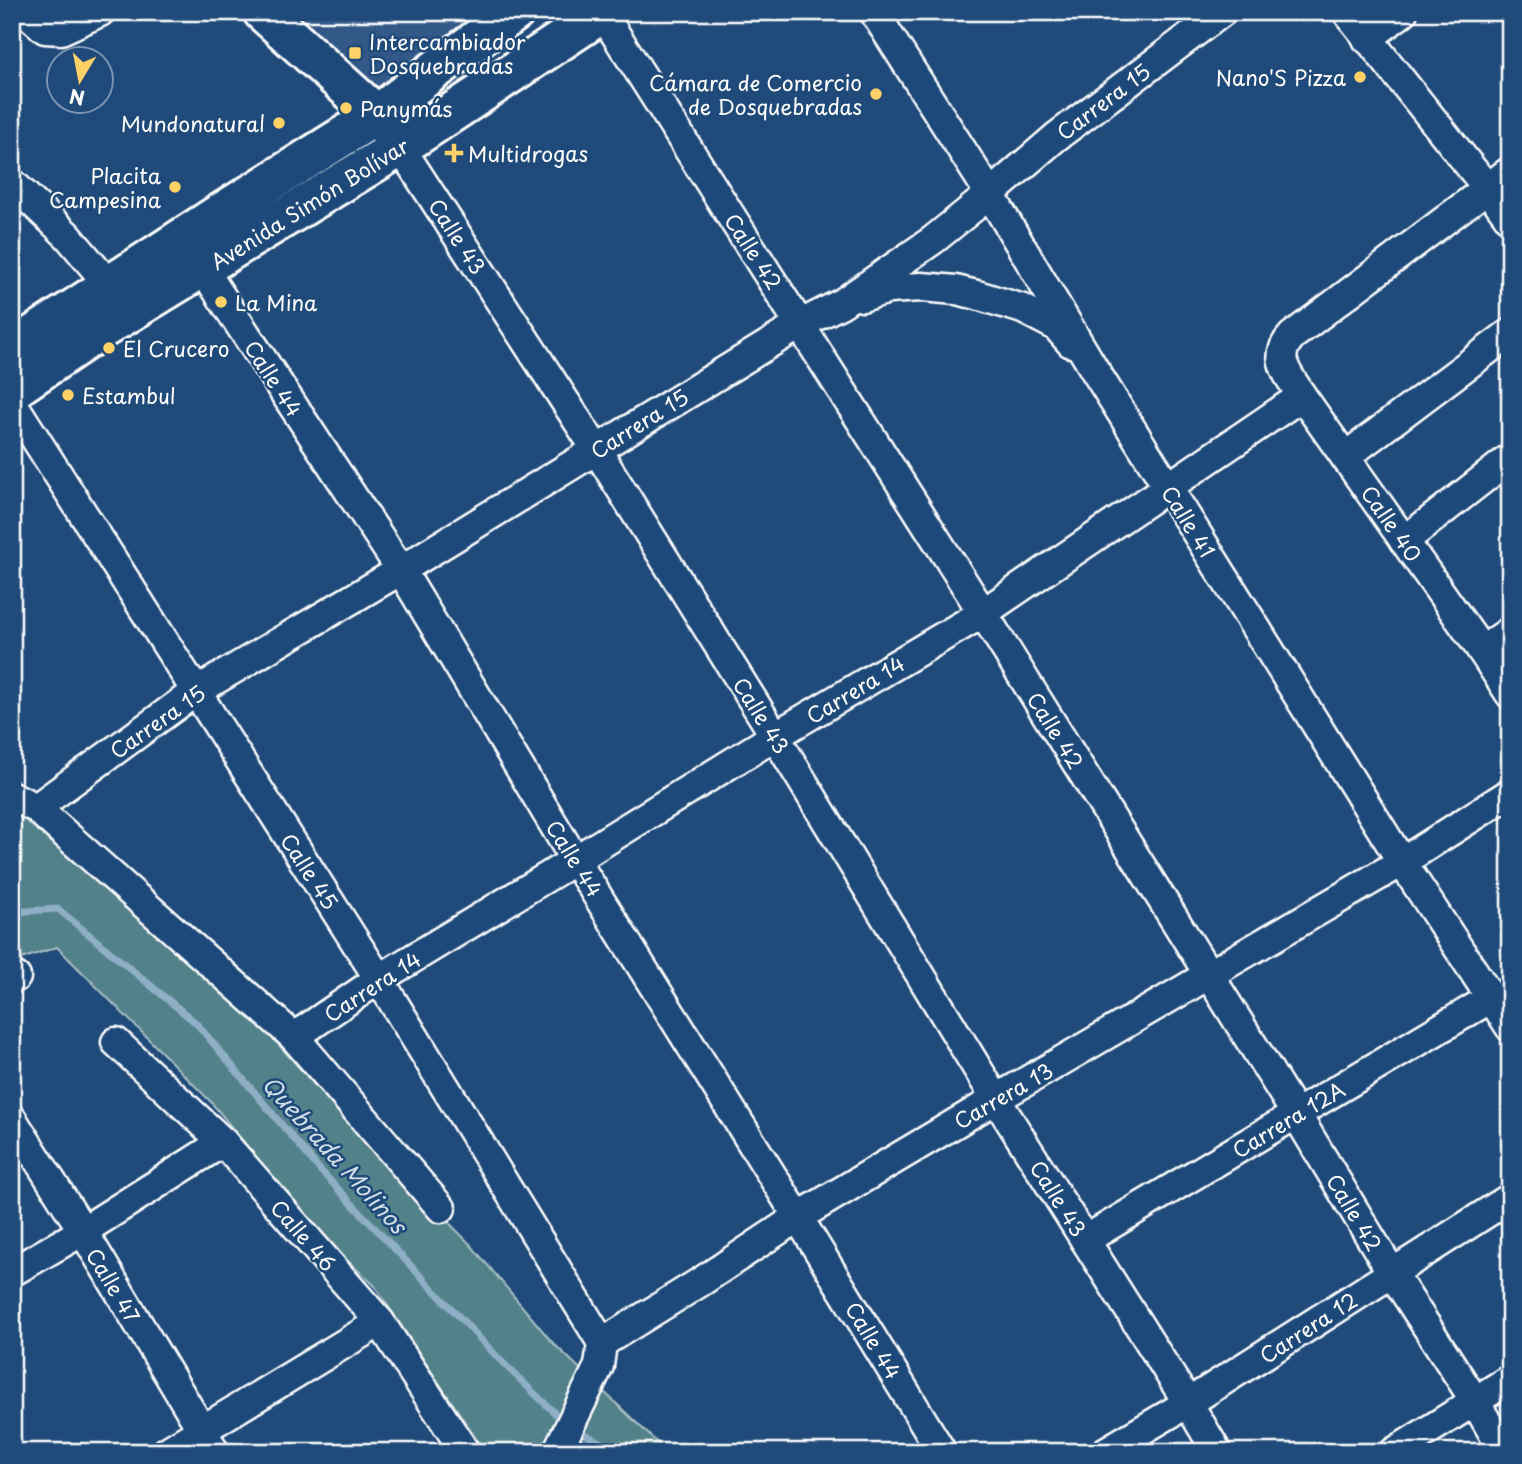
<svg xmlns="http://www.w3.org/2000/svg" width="1522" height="1464" font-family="'Playpen Sans',sans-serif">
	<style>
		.built { fill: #315887 }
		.green { fill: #52818a; stroke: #a8c0c4; stroke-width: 2 }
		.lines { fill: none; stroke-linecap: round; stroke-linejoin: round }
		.stream { stroke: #8eafc5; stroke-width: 7 }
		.street-casing { stroke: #fff; stroke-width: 33 }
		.secondary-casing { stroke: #fff; stroke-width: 44 }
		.primary-casing { stroke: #fff; stroke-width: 44 }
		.street { stroke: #1f4a7a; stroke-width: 28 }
		.secondary { stroke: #1f4a7a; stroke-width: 38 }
		.primary { stroke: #1f4a7a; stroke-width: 38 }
		.poi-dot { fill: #ffd166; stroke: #1f4a7a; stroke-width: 2.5 }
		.labels { text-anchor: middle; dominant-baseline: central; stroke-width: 5; stroke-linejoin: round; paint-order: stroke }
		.poi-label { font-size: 21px; fill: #fff; stroke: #1f4a7a; text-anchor: start }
		.street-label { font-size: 21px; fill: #fff; stroke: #1f4a7a }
		.water-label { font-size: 23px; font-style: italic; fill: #d0dee7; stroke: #1f4a7a }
	</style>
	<rect width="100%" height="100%" fill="#1f4a7a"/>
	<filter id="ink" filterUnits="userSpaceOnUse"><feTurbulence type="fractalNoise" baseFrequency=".0143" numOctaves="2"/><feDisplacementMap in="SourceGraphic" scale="14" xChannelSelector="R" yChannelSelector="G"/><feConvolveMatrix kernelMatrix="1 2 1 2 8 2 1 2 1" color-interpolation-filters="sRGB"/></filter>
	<g filter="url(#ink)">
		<polygon class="built" points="263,12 515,12 377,115"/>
		<polygon class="green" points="12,813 25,820 128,907 261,1025 335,1108 470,1244 552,1342 667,1452 485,1452 374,1285 322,1237 211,1102 57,947 12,962"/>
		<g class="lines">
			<g class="stream">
				<polyline points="12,912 58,909 196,1023 320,1170 503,1363 565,1423"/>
				<polyline points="575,1429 619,1452"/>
			</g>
			<defs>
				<g id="street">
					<polyline points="26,12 45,29 61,30 100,12"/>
					<polyline points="874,12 990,194 1094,369 1402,862 1510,1027"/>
					<polyline points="1347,12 1488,189 1510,219"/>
					<polyline points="602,13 983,613 1296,1114 1392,1273 1475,1401 1504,1452"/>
					<polyline points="1367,39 1403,12"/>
					<polyline points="400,147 596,449 775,736 996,1099 1188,1403 1217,1452"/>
					<path d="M1510 171 1292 336C1271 358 1289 375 1302 396L1482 651 1510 694"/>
					<polyline points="12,183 68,236 109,285"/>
					<polyline points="203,269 401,570 575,860 798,1217 942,1452"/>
					<polyline points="862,297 889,289 922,287 956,290 977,295 1023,309 1056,326 1071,343"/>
					<polyline points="12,402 379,979 602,1343"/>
					<polyline points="1345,457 1510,333"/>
					<polyline points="1404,541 1510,458"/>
					<polyline points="1482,651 1510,631"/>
					<polyline points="12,796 36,808 294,1037 441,1208"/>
					<polyline points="36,808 195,692 401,570 801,324 842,303 933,240 990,194 1056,137 1222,12"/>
					<polyline points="12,979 16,977"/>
					<polyline points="294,1037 379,979 575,860 775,736 983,613 1302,396"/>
					<polyline points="116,1042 223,1142 380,1322 465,1452"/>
					<polyline points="12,1119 83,1231 215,1452"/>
					<polyline points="1085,1240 1491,998"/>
					<polyline points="12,1272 83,1231 223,1142"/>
					<polyline points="166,1452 380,1322"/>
					<polyline points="557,1452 599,1366 602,1343 702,1281 798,1217 996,1099 1402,862 1510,793"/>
					<polyline points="1105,1452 1188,1403 1510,1198"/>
					<polyline points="1394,1452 1510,1379"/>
				</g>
				<polyline id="secondary" points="263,12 377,115 397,142"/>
				<g id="primary">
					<polyline points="12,349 216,216 377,115 435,70 515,12"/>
					<polyline points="12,390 102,329 400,147 604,12"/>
				</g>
			</defs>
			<use href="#street" class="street-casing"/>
			<use href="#secondary" class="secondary-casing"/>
			<use href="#primary" class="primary-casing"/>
			<use href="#street" class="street"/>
			<use href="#secondary" class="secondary"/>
			<use href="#primary" class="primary"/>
		</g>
	</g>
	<g class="poi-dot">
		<rect x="348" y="46" width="14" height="14" rx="3.5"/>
		<circle cx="1360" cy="77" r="7"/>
		<circle cx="876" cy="94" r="7"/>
		<circle cx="346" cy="108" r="7"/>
		<circle cx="279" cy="123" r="7"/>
		<path d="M450.5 142.5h7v7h7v7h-7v7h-7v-7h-7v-7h7z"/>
		<circle cx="175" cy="187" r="7"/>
		<circle cx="221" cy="302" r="7"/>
		<circle cx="109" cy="348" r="7"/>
		<circle cx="68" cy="395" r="7"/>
	</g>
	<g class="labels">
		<g class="poi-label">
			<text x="369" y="41">Intercambiador<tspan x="369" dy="24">Dosquebradas</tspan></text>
			<text x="1346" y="77" text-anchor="end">Nano'S Pizza</text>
			<text x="862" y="82" text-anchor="end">Cámara de Comercio<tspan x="862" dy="24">de Dosquebradas</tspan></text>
			<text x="360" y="108">Panymás</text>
			<text x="265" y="123" text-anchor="end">Mundonatural</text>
			<text x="468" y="153">Multidrogas</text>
			<text x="161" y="175" text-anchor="end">Placita<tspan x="161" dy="24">Campesina</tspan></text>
			<text x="235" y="302">La Mina</text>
			<text x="123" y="348">El Crucero</text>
			<text x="82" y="395">Estambul</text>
		</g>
		<g class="street-label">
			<text transform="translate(1103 101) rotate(-37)">Carrera 15</text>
			<text transform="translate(309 203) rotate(-32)">Avenida Simón Bolívar</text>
			<text transform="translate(458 236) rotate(57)">Calle 43</text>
			<text transform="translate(754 251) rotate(57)">Calle 42</text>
			<text transform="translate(274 378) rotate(57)">Calle 44</text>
			<text transform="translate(639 423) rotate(-32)">Carrera 15</text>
			<text transform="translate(1189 521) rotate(58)">Calle 41</text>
			<text transform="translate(1392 523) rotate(55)">Calle 40</text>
			<text transform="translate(855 689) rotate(-31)">Carrera 14</text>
			<text transform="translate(762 715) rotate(58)">Calle 43</text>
			<text transform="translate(157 721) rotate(-35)">Carrera 15</text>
			<text transform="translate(1056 730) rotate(58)">Calle 42</text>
			<text transform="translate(575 858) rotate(58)">Calle 44</text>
			<text transform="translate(310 871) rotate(57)">Calle 45</text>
			<text transform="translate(372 986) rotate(-33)">Carrera 14</text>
			<text transform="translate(1003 1095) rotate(-30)">Carrera 13</text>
			<text transform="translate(1288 1119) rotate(-31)">Carrera 12A</text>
			<text transform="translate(1059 1198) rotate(58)">Calle 43</text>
			<text transform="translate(1355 1212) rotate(59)">Calle 42</text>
			<text transform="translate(304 1235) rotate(49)">Calle 46</text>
			<text transform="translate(114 1285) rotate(59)">Calle 47</text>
			<text transform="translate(1308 1327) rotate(-33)">Carrera 12</text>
			<text transform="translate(874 1340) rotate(59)">Calle 44</text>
		</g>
		<g class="water-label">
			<text transform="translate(335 1154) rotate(48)">Quebrada Molinos</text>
		</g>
	</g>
	<rect width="1522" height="1464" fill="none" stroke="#1f4a7a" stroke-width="42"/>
	<rect x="21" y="21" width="1480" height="1422" fill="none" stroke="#fff" stroke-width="2.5" filter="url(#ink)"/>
	<g transform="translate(80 80) rotate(190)"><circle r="33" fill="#1f4a7a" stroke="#7992af" stroke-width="2"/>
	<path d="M0-5L12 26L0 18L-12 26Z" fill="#ffd166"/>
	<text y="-10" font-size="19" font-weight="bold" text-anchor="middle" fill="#ffffff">N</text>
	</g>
</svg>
